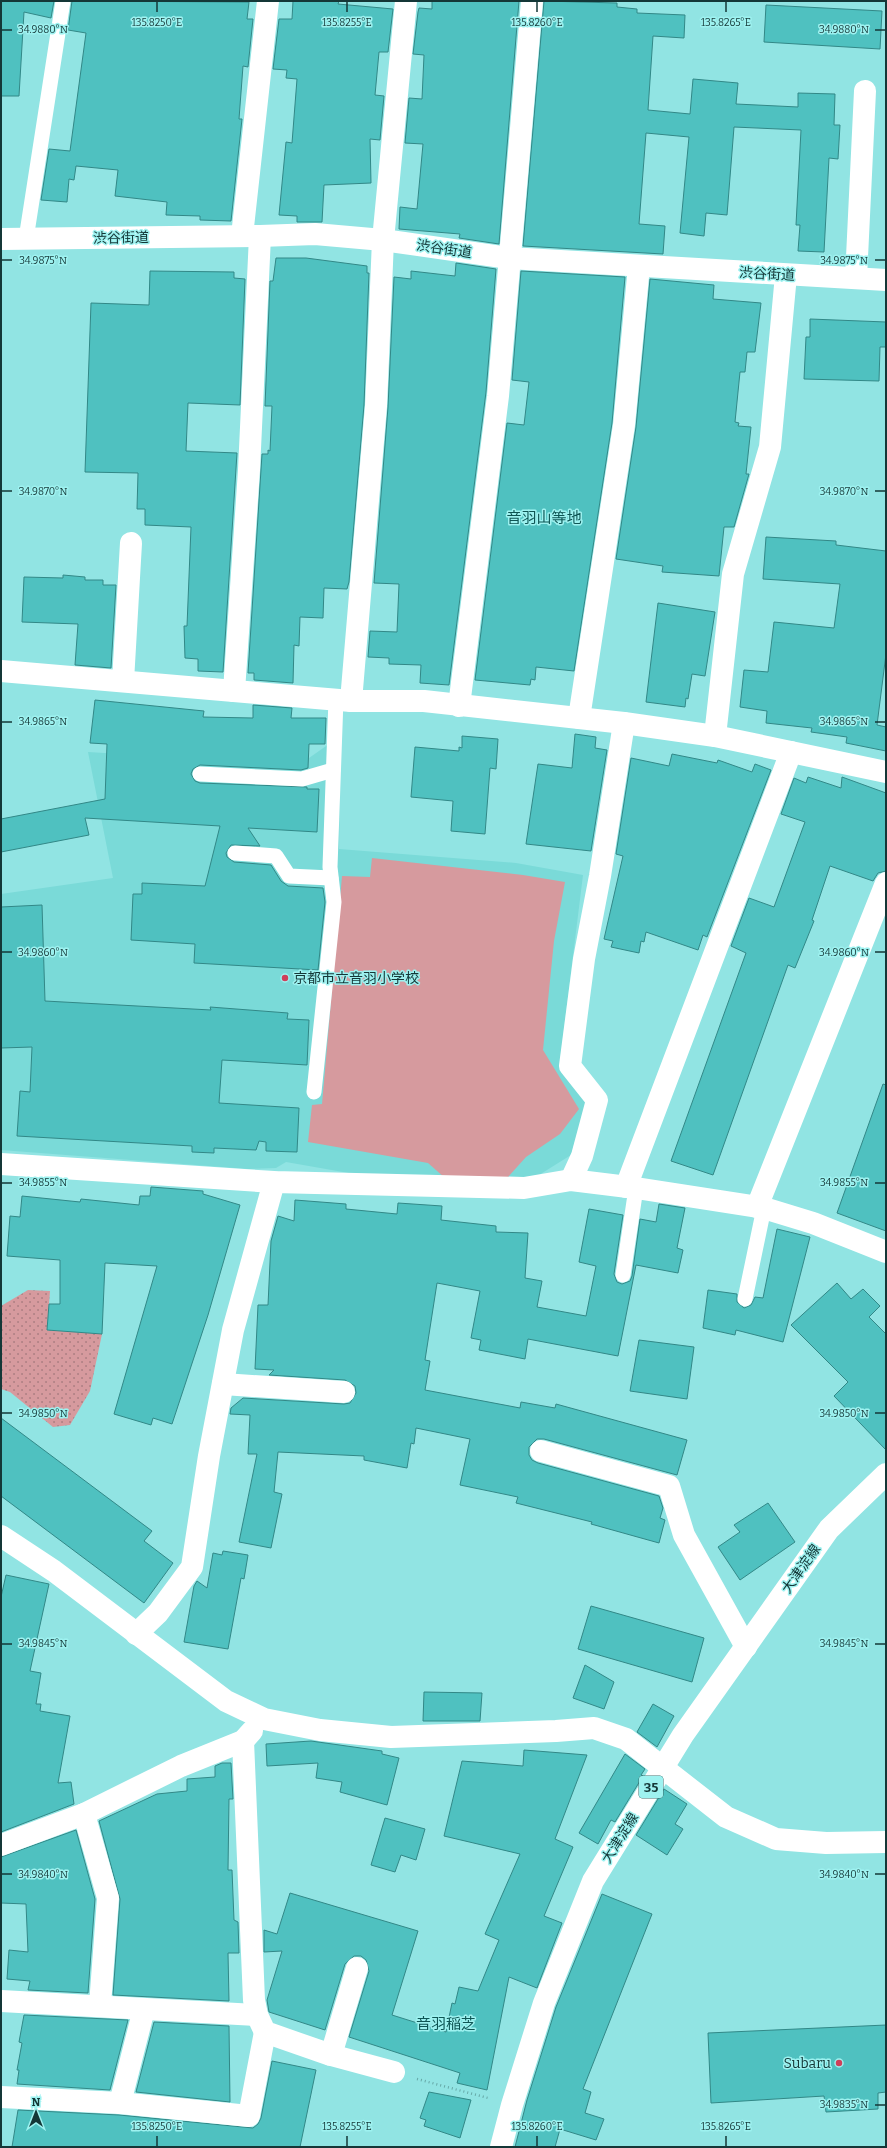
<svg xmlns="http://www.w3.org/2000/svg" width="887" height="2148" font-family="Bitter,'Noto Sans JP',serif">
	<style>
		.built { fill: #7adad8 }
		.green { fill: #d69a9e }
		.park { fill: url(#park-dots) }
		.building { fill: #4fc1c0; stroke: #328887 }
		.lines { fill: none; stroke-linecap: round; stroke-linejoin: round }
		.path { stroke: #66a8a7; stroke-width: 2.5; stroke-dasharray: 1 3; stroke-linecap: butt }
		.lane { stroke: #fff; stroke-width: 15 }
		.street { stroke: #fff; stroke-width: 22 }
		.primary { stroke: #fff; stroke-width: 22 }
		.ticks { fill: none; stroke: #143737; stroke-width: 1.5 }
		.poi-dot { fill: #cf3f5a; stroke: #9ef2f0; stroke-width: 1.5 }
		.labels { text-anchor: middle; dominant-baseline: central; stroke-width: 3; stroke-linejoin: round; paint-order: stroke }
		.shield { fill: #9ef2f0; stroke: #3d6f6e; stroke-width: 1 }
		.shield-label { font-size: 13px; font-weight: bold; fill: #143737 }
		.street-label { font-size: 14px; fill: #143737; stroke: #9ef2f0 }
		.poi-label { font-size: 14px; fill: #143737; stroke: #9ef2f0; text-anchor: start }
		.neighbourhood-label { font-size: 15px; fill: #0e5554; stroke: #9ef2f0 }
		.ticks-label { font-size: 10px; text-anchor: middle; fill: #143737; stroke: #9ef2f0; stroke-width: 3; stroke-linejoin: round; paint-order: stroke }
	</style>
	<defs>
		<pattern id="park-dots" width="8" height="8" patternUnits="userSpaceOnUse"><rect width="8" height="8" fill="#d69a9e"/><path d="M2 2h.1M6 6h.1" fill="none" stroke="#ac7e82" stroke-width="1.8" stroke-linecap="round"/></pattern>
	</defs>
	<rect width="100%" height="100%" fill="#91e4e3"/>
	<polygon class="built" points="341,706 339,849 516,863 583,875 560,1061 582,1088 587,1100 571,1155 539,1175 519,1183 400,1182 286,1162 276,1168 248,1169 1,1150 1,894 113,878 88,752 299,765 329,744"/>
	<polygon class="green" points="372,858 523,875 565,882 554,941 543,1050 579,1109 560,1134 526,1157 508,1177 445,1178 428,1163 308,1142 312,1105 322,1104 342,876 370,877"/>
	<polygon class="park" points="28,1290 50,1291 47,1330 102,1334 90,1391 70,1425 53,1427 10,1392 1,1389 1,1306"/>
	<g class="building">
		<polygon points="1,1 54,1 51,18 24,12 19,96 1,96"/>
		<polygon points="72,1 249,2 247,19 253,19 248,67 243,66 239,119 242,119 231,221 200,220 200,216 166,215 167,202 115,196 118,170 76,166 74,180 69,179 67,202 41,200 49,149 70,151 86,33 68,30"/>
		<polygon points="293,1 339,1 338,4 393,9 388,52 379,52 375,95 384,96 380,140 370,139 371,183 324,185 322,222 297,222 297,216 279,215 286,142 292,143 297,79 286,78 287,70 273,69 279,19 292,19"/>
		<polygon points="432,1 519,1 499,244 459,238 460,234 399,229 400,207 417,209 423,144 405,143 409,98 422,99 424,55 413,54 418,12 419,8 432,9"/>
		<polygon points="544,1 617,3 617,7 637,9 637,13 685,15 684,38 653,36 648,110 690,114 693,79 738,83 736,104 798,107 798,93 835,94 834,125 840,125 838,159 829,158 824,252 798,251 800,225 796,225 801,130 734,127 727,215 706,213 704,236 680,233 689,137 646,133 639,224 665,226 663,254 523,246"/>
		<polygon points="766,5 882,11 880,49 764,42"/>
		<polygon points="276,258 306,258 367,266 367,273 369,273 364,405 349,582 347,589 324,588 323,618 300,617 299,646 294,645 293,683 254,680 254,673 248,673 262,454 268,454 268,450 270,451 272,406 265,406 270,281 273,281"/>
		<polygon points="456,263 496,269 486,392 449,685 420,683 421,665 389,664 389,658 368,657 370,631 397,632 399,584 374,583 388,407 394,277 411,279 411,271 455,276"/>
		<polygon points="150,271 234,272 234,278 245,279 240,405 188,403 186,451 237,453 223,672 198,671 198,659 185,658 184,626 187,626 191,527 145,525 145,509 137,509 138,473 85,472 91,303 149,305"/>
		<polygon points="521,271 625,277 612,423 574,671 536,667 535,680 531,679 530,685 475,680 507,423 524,425 529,382 512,380"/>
		<polygon points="650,279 714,285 713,299 761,303 755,352 747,352 745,372 740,372 735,422 739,423 738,426 751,427 746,474 749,474 734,527 724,527 719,576 662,572 663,566 616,559 636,427"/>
		<polygon points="810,319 886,322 886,347 880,347 879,381 804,379 806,337 810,337"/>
		<polygon points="766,537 836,541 836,545 886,551 886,654 877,725 886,727 886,751 846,743 847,737 811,732 812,728 766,723 767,711 740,707 744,670 768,672 774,622 834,628 840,584 763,579"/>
		<polygon points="63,575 85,577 85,580 103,580 103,585 116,585 111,668 75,665 78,624 22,622 24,577 63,578"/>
		<polygon points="658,603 715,612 705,676 692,674 688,699 686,698 685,707 646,702"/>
		<polygon points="95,700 204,711 203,717 253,718 253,705 292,708 291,718 326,718 325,744 309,744 308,768 301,770 200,765 193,769 191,774 195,781 200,783 307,787 307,789 319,789 317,832 248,828 260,846 231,845 226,853 227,857 234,862 271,865 281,881 288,886 323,888 325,902 318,970 194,963 195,944 131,940 133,894 142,894 142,883 205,886 220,826 85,818 89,835 1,852 1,819 105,799 107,744 90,743"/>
		<polygon points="575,734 596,737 595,748 607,750 591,851 526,844 538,764 572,768"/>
		<polygon points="462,736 498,739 496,769 490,768 485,834 451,831 453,801 411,797 415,747 459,751 459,747 462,748"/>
		<polygon points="672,754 717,763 718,760 752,772 755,764 771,770 707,937 703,935 698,950 646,932 644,942 641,941 639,953 611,947 613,941 604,939 623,856 616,854 631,758 669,766"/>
		<polygon points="808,777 841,788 842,777 886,793 886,871 878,873 873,881 830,866 812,920 814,921 795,968 788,965 713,1175 671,1161 746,953 731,946 749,898 774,907 805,822 781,814 794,778 806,783"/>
		<polygon points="42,905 45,1001 211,1010 210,1007 288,1013 287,1019 309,1020 307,1065 222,1060 219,1103 299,1108 297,1152 266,1151 266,1142 259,1141 256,1150 214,1148 214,1153 192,1152 192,1146 17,1136 20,1091 30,1092 32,1047 1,1048 1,907"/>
		<polygon points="883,1084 886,1085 886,1231 837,1213"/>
		<polygon points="151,1187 203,1191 203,1194 240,1205 208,1315 172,1424 153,1418 151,1425 114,1414 157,1266 105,1263 102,1334 47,1330 49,1304 60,1304 60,1260 7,1256 10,1216 20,1217 22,1196 80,1202 81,1199 139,1205 140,1196 150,1196"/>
		<polygon points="295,1200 346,1204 346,1209 397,1214 398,1203 442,1206 441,1220 496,1226 496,1232 528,1233 525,1278 542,1281 537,1307 586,1316 596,1266 579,1262 589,1209 623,1215 614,1274 617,1282 622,1284 630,1281 632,1276 640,1219 656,1222 659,1204 685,1208 677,1248 683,1250 678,1273 636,1265 618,1356 528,1339 525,1359 479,1350 481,1340 471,1338 480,1291 437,1283 425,1360 430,1361 425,1390 520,1408 521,1402 555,1408 556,1404 687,1440 677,1475 544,1439 537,1439 529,1447 529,1455 532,1460 538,1463 659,1496 663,1508 660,1518 665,1520 659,1543 591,1524 592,1522 516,1503 518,1497 460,1485 470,1439 416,1428 414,1444 411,1443 407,1468 364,1460 364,1456 278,1452 274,1492 282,1494 271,1548 239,1542 257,1454 248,1454 250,1415 230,1414 231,1408 243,1398 344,1404 350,1403 356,1393 355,1386 345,1380 269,1375 274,1370 255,1369 258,1305 268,1305 271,1241 278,1216 294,1221"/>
		<polygon points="777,1229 810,1237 783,1342 736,1330 735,1335 703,1328 708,1290 737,1294 737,1302 744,1308 751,1305 755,1297 763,1298"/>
		<polygon points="837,1283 851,1299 863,1289 880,1306 869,1317 886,1334 886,1450 834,1396 848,1382 791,1325"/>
		<polygon points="639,1340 694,1347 687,1399 630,1391"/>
		<polygon points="1,1418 152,1531 144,1541 173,1563 144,1603 1,1496"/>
		<polygon points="768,1503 795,1542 740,1580 718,1547 740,1532 734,1525"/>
		<polygon points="223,1551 248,1555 244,1579 241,1578 228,1649 184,1642 194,1586 197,1581 207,1588 213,1553 222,1555"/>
		<polygon points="6,1575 49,1584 30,1671 41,1673 36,1704 41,1704 40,1711 70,1716 58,1783 71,1782 74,1804 1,1832 1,1597"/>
		<polygon points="591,1606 704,1638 692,1682 578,1649"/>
		<polygon points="585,1665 614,1682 604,1709 573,1698"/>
		<polygon points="424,1692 482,1693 480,1721 423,1721"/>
		<polygon points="653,1704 674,1716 657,1747 637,1732"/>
		<polygon points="311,1741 382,1751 382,1754 399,1758 387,1805 340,1792 342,1782 316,1778 318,1763 267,1766 266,1744"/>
		<polygon points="524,1750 587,1755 555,1839 573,1847 544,1916 562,1923 537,1988 509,1977 487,2090 457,2083 460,2073 349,2037 369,1971 366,1960 361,1956 354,1956 345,1964 325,2030 269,2012 267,2000 282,1951 264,1952 264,1930 277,1934 290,1893 418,1931 392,2015 446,2032 452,2003 455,2004 459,1987 478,1991 499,1940 485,1934 520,1854 444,1836 462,1761 523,1766"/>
		<polygon points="625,1754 645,1769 641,1775 643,1776 615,1822 611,1820 598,1844 579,1833"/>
		<polygon points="222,1763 231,1763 233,1799 229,1799 228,1870 232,1870 234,1920 238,1922 239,1953 228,1953 229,2001 113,1995 120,1899 99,1821 157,1794 187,1791 187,1779 215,1777 215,1766"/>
		<polygon points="664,1789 687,1804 675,1824 683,1829 667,1855 636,1835"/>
		<polygon points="385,1818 425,1829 416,1860 401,1855 395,1872 371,1865"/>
		<polygon points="76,1830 95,1899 88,1993 28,1990 30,1981 7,1979 9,1950 28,1952 26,1904 1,1903 1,1857"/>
		<polygon points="602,1894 652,1914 583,2089 591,2092 585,2113 604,2119 596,2140 560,2129 555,2147 515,2147 527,2100 556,2007"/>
		<polygon points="24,2015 128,2020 110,2090 17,2084 19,2070 17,2070 22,2043 19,2042"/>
		<polygon points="154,2022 229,2026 230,2102 136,2092"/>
		<polygon points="886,2025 886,2092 878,2093 878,2109 826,2112 824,2096 711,2103 708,2033"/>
		<polygon points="272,2061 316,2070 300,2147 12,2147 18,2110 119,2115 253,2128 258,2124 261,2118"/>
		<polygon points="429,2092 471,2100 460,2138 424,2126 426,2120 420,2118"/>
	</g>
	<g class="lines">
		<polyline class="path" points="417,2079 488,2098"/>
		<g class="lane">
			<polyline points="26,239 63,1"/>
			<polyline points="200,774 302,779 333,770"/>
			<polyline points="235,853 276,856 289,876 331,878"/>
			<polyline points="314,1092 334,902 330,867 336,699"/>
			<polyline points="623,1275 636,1188"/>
			<polyline points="745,1299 764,1208"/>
		</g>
		<g class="street">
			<polyline points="242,236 268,1"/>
			<polyline points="1,239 260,236 315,234 383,240 509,258 886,280"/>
			<polyline points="856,278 865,91"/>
			<polyline points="1,671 351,701 424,701 624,723 715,736 886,772"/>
			<polyline points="123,681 131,543"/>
			<polyline points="234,691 249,470 260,236"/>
			<polyline points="351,701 376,406 383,240 406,1"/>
			<polyline points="459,706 498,396 532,1"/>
			<polyline points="579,718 624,425 639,266"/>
			<polyline points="715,736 733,574 770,447 786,275"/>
			<polyline points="1,1164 274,1182 524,1188 571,1180 636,1188 764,1208 813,1223 886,1252"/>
			<polyline points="571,1180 582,1156 597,1100 570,1066 584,959 600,876 624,723"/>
			<polyline points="626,1187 791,752"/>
			<polyline points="757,1207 886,883"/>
			<polyline points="223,1384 344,1392"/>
			<polyline points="541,1451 669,1486 684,1535 746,1647"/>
			<polyline points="1,1536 54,1571 226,1701 264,1719 320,1730 391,1737 556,1731 594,1728 626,1739 726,1817 776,1839 826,1843 886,1842"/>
			<polyline points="136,1634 158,1613 192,1567 209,1456 233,1330 274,1182"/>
			<polyline points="243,1741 254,2000 257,2015 265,2032 331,2055 394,2072"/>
			<polyline points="84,1814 108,1898 100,2005"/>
			<polyline points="1,1845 84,1814 181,1766 243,1741 252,1731"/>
			<polyline points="1,2001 257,2015"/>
			<polyline points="331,2055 357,1968"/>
			<polyline points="1,2097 120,2103 249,2116 265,2032"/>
			<polyline points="120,2103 144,2009"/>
		</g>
		<polyline class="primary" points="501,2147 512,2105 544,2003 593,1881 683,1735 829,1529 886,1474"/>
	</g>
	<path class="ticks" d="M157 2V12M347 2V12M537 2V12M726 2V12M2 30H12M875 30H885M2 260H12M875 260H885M2 491H12M875 491H885M2 722H12M875 722H885M2 952H12M875 952H885M2 1183H12M875 1183H885M2 1413H12M875 1413H885M2 1644H12M875 1644H885M2 1874H12M875 1874H885M875 2105H885M157 2136V2146M347 2136V2146M537 2136V2146M726 2136V2146"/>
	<g class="poi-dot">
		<circle cx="285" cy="978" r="4"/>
		<circle cx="839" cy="2063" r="4"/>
	</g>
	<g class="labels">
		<rect class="shield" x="639" y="1776" width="24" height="22" rx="3"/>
		<g class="shield-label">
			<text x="651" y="1787">35</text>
		</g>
		<g class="street-label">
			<text transform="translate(121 238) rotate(-1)">渋谷街道</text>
			<text transform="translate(444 249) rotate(8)">渋谷街道</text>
			<text transform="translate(767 274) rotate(3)">渋谷街道</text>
			<text transform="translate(801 1569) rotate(-55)">大津淀線</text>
			<text transform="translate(620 1838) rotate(-58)">大津淀線</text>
		</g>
		<g class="poi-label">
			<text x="293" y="978">京都市立音羽小学校</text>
			<text x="831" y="2063" text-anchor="end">Subaru</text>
		</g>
		<g class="neighbourhood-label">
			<text x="544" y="518">音羽山等地</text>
			<text x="446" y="2024">音羽稲芝</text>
		</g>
	</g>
	<g class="ticks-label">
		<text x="157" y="26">135.8250°E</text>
		<text x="347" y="26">135.8255°E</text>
		<text x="537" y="26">135.8260°E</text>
		<text x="726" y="26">135.8265°E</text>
		<text x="43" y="33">34.9880°N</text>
		<text x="844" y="33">34.9880°N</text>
		<text x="43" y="264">34.9875°N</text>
		<text x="844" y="264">34.9875°N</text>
		<text x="43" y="495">34.9870°N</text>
		<text x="844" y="495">34.9870°N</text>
		<text x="43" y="725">34.9865°N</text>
		<text x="844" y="725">34.9865°N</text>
		<text x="43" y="956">34.9860°N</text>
		<text x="844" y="956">34.9860°N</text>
		<text x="43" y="1186">34.9855°N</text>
		<text x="844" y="1186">34.9855°N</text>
		<text x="43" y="1417">34.9850°N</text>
		<text x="844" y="1417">34.9850°N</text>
		<text x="43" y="1647">34.9845°N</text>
		<text x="844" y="1647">34.9845°N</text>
		<text x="43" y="1878">34.9840°N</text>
		<text x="844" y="1878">34.9840°N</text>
		<text x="844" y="2108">34.9835°N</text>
		<text x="157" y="2130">135.8250°E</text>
		<text x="347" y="2130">135.8255°E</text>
		<text x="537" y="2130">135.8260°E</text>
		<text x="726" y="2130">135.8265°E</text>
	</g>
	<rect width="887" height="2148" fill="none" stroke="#143737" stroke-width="4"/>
	<g transform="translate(36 2112)" stroke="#9ef2f0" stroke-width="3" paint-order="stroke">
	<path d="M0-3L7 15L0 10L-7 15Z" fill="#143737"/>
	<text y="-6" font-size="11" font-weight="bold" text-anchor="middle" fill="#143737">N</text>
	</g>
</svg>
